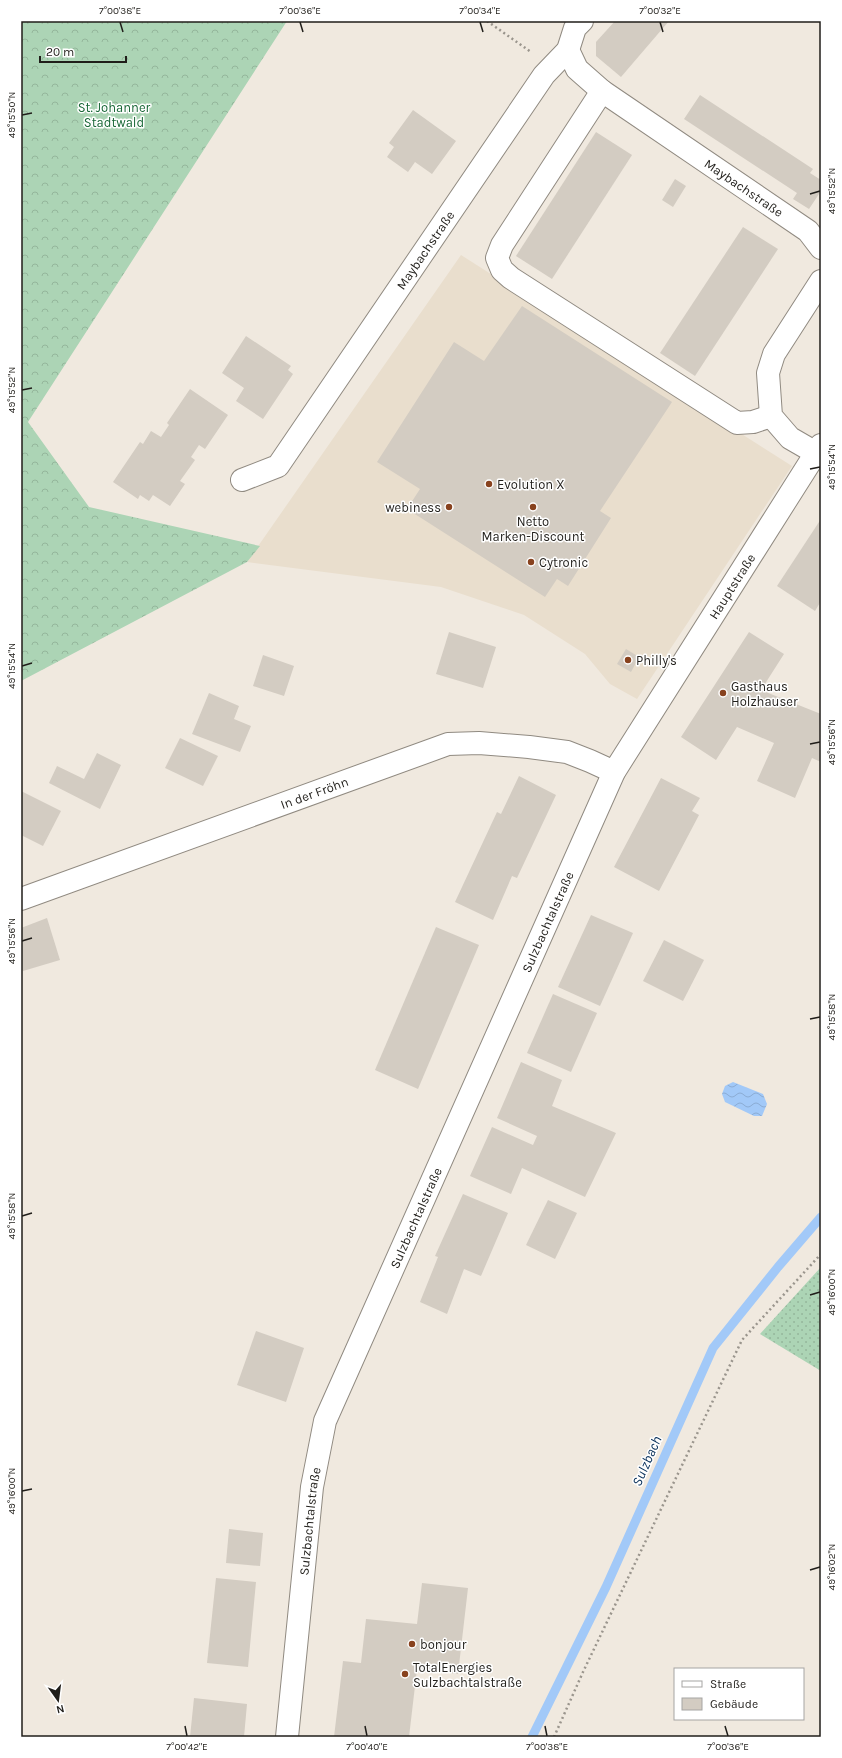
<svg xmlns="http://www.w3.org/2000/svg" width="842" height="1758" font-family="Karla,sans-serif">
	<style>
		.built { fill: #e9decd }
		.forest { fill: url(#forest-crowns) }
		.garden { fill: url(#garden-dots) }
		.water { fill: url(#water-waves) }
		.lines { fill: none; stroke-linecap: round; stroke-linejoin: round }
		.stream { stroke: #a2c9f8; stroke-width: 9 }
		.building { fill: #d3ccc2 }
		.minor-casing { stroke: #908a81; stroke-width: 24 }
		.major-casing { stroke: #908a81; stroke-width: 24 }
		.path { stroke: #9a958d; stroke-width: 2.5; stroke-dasharray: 2 3; stroke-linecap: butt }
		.minor { stroke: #fff; stroke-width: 22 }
		.major { stroke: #fff; stroke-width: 22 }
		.ticks { fill: none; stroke: #201e1a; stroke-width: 1.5 }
		.poi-dot { fill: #88421e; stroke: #fff; stroke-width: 1.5 }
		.labels { text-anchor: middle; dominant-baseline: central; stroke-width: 3; stroke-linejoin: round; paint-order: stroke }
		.park-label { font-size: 13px; fill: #196837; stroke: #fff }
		.street-label { font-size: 13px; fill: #201e1a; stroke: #fff }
		.poi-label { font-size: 13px; fill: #201e1a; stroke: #fff; text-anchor: start }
		.water-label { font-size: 14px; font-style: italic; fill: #062e58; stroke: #fff }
		.neatline { fill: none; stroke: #201e1a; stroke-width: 1.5 }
		.ticks-label { font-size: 10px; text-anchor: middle; fill: #201e1a }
	</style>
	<defs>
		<pattern id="forest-crowns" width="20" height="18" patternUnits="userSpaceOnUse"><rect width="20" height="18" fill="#acd4b5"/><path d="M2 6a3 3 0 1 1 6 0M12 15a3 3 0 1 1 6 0" fill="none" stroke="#94b69b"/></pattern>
		<pattern id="garden-dots" width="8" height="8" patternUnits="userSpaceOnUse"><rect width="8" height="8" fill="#acd4b5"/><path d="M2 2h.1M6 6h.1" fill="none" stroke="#94b69b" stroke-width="1.8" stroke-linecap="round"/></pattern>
		<pattern id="water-waves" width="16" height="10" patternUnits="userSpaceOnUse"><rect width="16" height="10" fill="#a2c9f8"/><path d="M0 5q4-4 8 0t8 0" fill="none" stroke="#8bacd4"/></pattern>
	</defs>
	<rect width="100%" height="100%" fill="#f0e9df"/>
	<polygon class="built" points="461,255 792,466 637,699 610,684 585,654 524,615 441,587 247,562"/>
	<polygon class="forest" points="21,21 287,21 28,422 89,507 260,546 247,562 21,681"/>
	<polygon class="garden" points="821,1267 821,1371 760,1334"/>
	<polygon class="water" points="733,1082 763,1094 767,1104 762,1116 754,1116 725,1102 722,1094 725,1086"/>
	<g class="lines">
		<polyline class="stream" points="532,1737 606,1587 713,1348 778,1267 821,1217"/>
	</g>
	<g class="building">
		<polygon points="615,21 669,21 621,77 596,56 596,42"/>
		<polygon points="700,95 813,169 810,173 821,180 821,191 809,209 793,199 797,193 684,119"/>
		<polygon points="413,110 456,141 432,174 415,162 408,172 387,157 394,147 389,143"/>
		<polygon points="596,132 632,155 552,279 516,256"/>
		<polygon points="675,179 686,186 673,207 662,200"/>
		<polygon points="743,227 778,249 695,376 660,353"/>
		<polygon points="522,306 672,402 600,511 611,518 568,586 557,579 545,597 407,509 420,489 377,462 454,342 484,361"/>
		<polygon points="246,336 291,366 288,370 293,374 263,419 236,401 244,388 222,373"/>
		<polygon points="190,389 228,415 205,449 199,445 191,457 195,460 180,481 185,484 170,506 153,495 149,501 140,495 138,499 113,482 140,442 143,444 151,431 161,437 169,425 167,423"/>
		<polygon points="821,519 821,601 815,611 777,586"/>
		<polygon points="449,632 496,647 483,688 436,674"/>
		<polygon points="749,632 784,654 761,690 821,714 821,762 812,758 795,798 757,781 774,743 737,727 716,760 681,737"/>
		<polygon points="626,649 639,657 631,672 617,664"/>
		<polygon points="263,655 294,666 284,696 253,686"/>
		<polygon points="209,693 239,706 234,719 251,726 240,752 192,734"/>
		<polygon points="180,738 218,756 203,786 165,768"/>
		<polygon points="97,753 121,765 100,809 49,783 57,766 84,779"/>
		<polygon points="519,776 556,795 517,878 512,876 493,920 455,902 497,812 501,814"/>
		<polygon points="661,778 700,798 692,811 699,815 659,891 614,867"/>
		<polygon points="21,791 61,811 43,846 21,835"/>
		<polygon points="591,915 633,933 600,1006 558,987"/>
		<polygon points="47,918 60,960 23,971 21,968 21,928"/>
		<polygon points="436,927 479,945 418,1089 375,1070"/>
		<polygon points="664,940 704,960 683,1001 643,981"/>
		<polygon points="553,994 597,1013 571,1072 527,1053"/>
		<polygon points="521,1062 562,1080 552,1106 616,1133 585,1197 522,1168 511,1194 470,1176 492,1127 533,1145 537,1136 497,1118"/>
		<polygon points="463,1194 508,1213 481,1276 464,1269 447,1314 420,1302 438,1257 435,1256"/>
		<polygon points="548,1200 577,1213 555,1259 526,1245"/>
		<polygon points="256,1331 304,1348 286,1402 237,1385"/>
		<polygon points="229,1529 263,1533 260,1566 226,1563"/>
		<polygon points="216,1578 256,1582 248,1667 207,1663"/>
		<polygon points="422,1583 468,1588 458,1674 417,1669 409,1737 334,1737 343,1661 361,1663 366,1619 417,1624"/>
		<polygon points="194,1698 247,1704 244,1737 190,1737"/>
	</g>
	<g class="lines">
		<defs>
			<g id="minor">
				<path id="s1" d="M568 50 577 69 602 91 808 231 821 248"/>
				<polyline points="602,91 502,245 497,258 502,270 511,278 737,423 753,422 771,416"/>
				<polyline points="816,453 790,438 771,416 768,373 774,354 821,281"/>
				<path id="s2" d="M242 480 278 466 544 75 568 50 575 28 582 21"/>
				<path id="s3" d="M21 899 448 744 479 743 529 747 567 752 590 761 614 772"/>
			</g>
			<g id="major">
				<path id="s4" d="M287 1737 312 1487 325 1421 614 772 821 445"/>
			</g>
		</defs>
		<use href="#minor" class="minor-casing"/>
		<use href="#major" class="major-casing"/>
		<g class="path">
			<polyline points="487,21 531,52"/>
			<polyline points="554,1737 583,1672 742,1340 821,1254"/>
		</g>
		<use href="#minor" class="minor"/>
		<use href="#major" class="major"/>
	</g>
	<path class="ticks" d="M120 22 123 32M300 22 303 32M480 22 483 32M660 22 663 32M22 115 32 113M810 194 820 191M22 390 32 388M810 469 820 467M22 666 32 663M810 744 820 742M22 941 32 938M810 1019 820 1017M22 1216 32 1213M810 1295 820 1292M22 1491 32 1489M810 1570 820 1567M185 1726 187 1736M365 1726 367 1736M545 1726 547 1736M725 1726 728 1736"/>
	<g class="poi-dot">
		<circle cx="489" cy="484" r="4"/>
		<circle cx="449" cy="507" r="4"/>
		<circle cx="533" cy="507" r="4"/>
		<circle cx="531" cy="562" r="4"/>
		<circle cx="628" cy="660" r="4"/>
		<circle cx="723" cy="693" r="4"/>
		<circle cx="412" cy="1644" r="4"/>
		<circle cx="405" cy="1674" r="4"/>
	</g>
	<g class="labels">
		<g class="park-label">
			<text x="114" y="107">St. Johanner<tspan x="114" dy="15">Stadtwald</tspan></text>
		</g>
		<g class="street-label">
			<text stroke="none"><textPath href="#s1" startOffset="226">Maybachstraße</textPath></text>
			<text stroke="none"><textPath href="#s2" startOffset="300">Maybachstraße</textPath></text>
			<text stroke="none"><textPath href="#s4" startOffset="1249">Hauptstraße</textPath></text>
			<text stroke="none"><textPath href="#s3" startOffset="312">In der Fröhn</textPath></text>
			<text stroke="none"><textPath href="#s4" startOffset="865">Sulzbachtalstraße</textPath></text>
			<text stroke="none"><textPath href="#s4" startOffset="541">Sulzbachtalstraße</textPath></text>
			<text stroke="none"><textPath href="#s4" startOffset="217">Sulzbachtalstraße</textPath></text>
		</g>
		<g class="poi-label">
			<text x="497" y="484">Evolution X</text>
			<text x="441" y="507" text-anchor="end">webiness</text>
			<text x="533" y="521" text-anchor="middle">Netto<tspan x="533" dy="15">Marken-Discount</tspan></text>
			<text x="539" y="562">Cytronic</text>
			<text x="636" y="660">Philly's</text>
			<text x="731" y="686">Gasthaus<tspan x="731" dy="15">Holzhauser</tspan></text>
			<text x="420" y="1644">bonjour</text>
			<text x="413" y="1667">TotalEnergies<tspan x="413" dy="15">Sulzbachtalstraße</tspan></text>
		</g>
		<g class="water-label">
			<text transform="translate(647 1461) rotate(-66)">Sulzbach</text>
		</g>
	</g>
	<rect width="842" height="1758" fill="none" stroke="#ffffff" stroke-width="44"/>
	<rect x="674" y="1668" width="130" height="52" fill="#ffffff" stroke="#a6a5a3"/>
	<rect x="682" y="1681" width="20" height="6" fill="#ffffff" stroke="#a6a5a3"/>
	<text x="710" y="1688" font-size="12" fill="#201e1a">Straße</text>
	<rect x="682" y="1698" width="20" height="12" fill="#d3ccc2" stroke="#a6a5a3"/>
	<text x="710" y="1708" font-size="12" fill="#201e1a">Gebäude</text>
	<g transform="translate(58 1700) rotate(166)" stroke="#ffffff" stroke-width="3" paint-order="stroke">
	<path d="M0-3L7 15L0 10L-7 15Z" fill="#201e1a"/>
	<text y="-6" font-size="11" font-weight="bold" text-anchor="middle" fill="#201e1a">N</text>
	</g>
	<path d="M40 56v6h86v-6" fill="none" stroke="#201e1a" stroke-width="2"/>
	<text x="46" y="56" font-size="12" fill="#201e1a" stroke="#ffffff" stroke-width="3" paint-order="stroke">20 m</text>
	<rect x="22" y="22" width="798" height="1714" class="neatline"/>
	<g class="ticks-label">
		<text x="120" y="14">7°00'38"E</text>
		<text x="300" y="14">7°00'36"E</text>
		<text x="480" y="14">7°00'34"E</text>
		<text x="660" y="14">7°00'32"E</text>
		<text transform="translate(11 115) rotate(-90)" y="4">49°15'50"N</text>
		<text transform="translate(831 191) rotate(-90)" y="4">49°15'52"N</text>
		<text transform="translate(11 390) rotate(-90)" y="4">49°15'52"N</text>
		<text transform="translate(831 467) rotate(-90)" y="4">49°15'54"N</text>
		<text transform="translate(11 666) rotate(-90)" y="4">49°15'54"N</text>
		<text transform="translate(831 742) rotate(-90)" y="4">49°15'56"N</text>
		<text transform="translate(11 941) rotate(-90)" y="4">49°15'56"N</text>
		<text transform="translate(831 1017) rotate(-90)" y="4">49°15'58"N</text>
		<text transform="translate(11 1216) rotate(-90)" y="4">49°15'58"N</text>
		<text transform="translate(831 1292) rotate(-90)" y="4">49°16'00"N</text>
		<text transform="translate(11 1491) rotate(-90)" y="4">49°16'00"N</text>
		<text transform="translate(831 1567) rotate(-90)" y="4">49°16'02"N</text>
		<text x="187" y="1750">7°00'42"E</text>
		<text x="367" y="1750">7°00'40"E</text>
		<text x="547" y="1750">7°00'38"E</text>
		<text x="728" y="1750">7°00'36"E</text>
	</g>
</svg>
